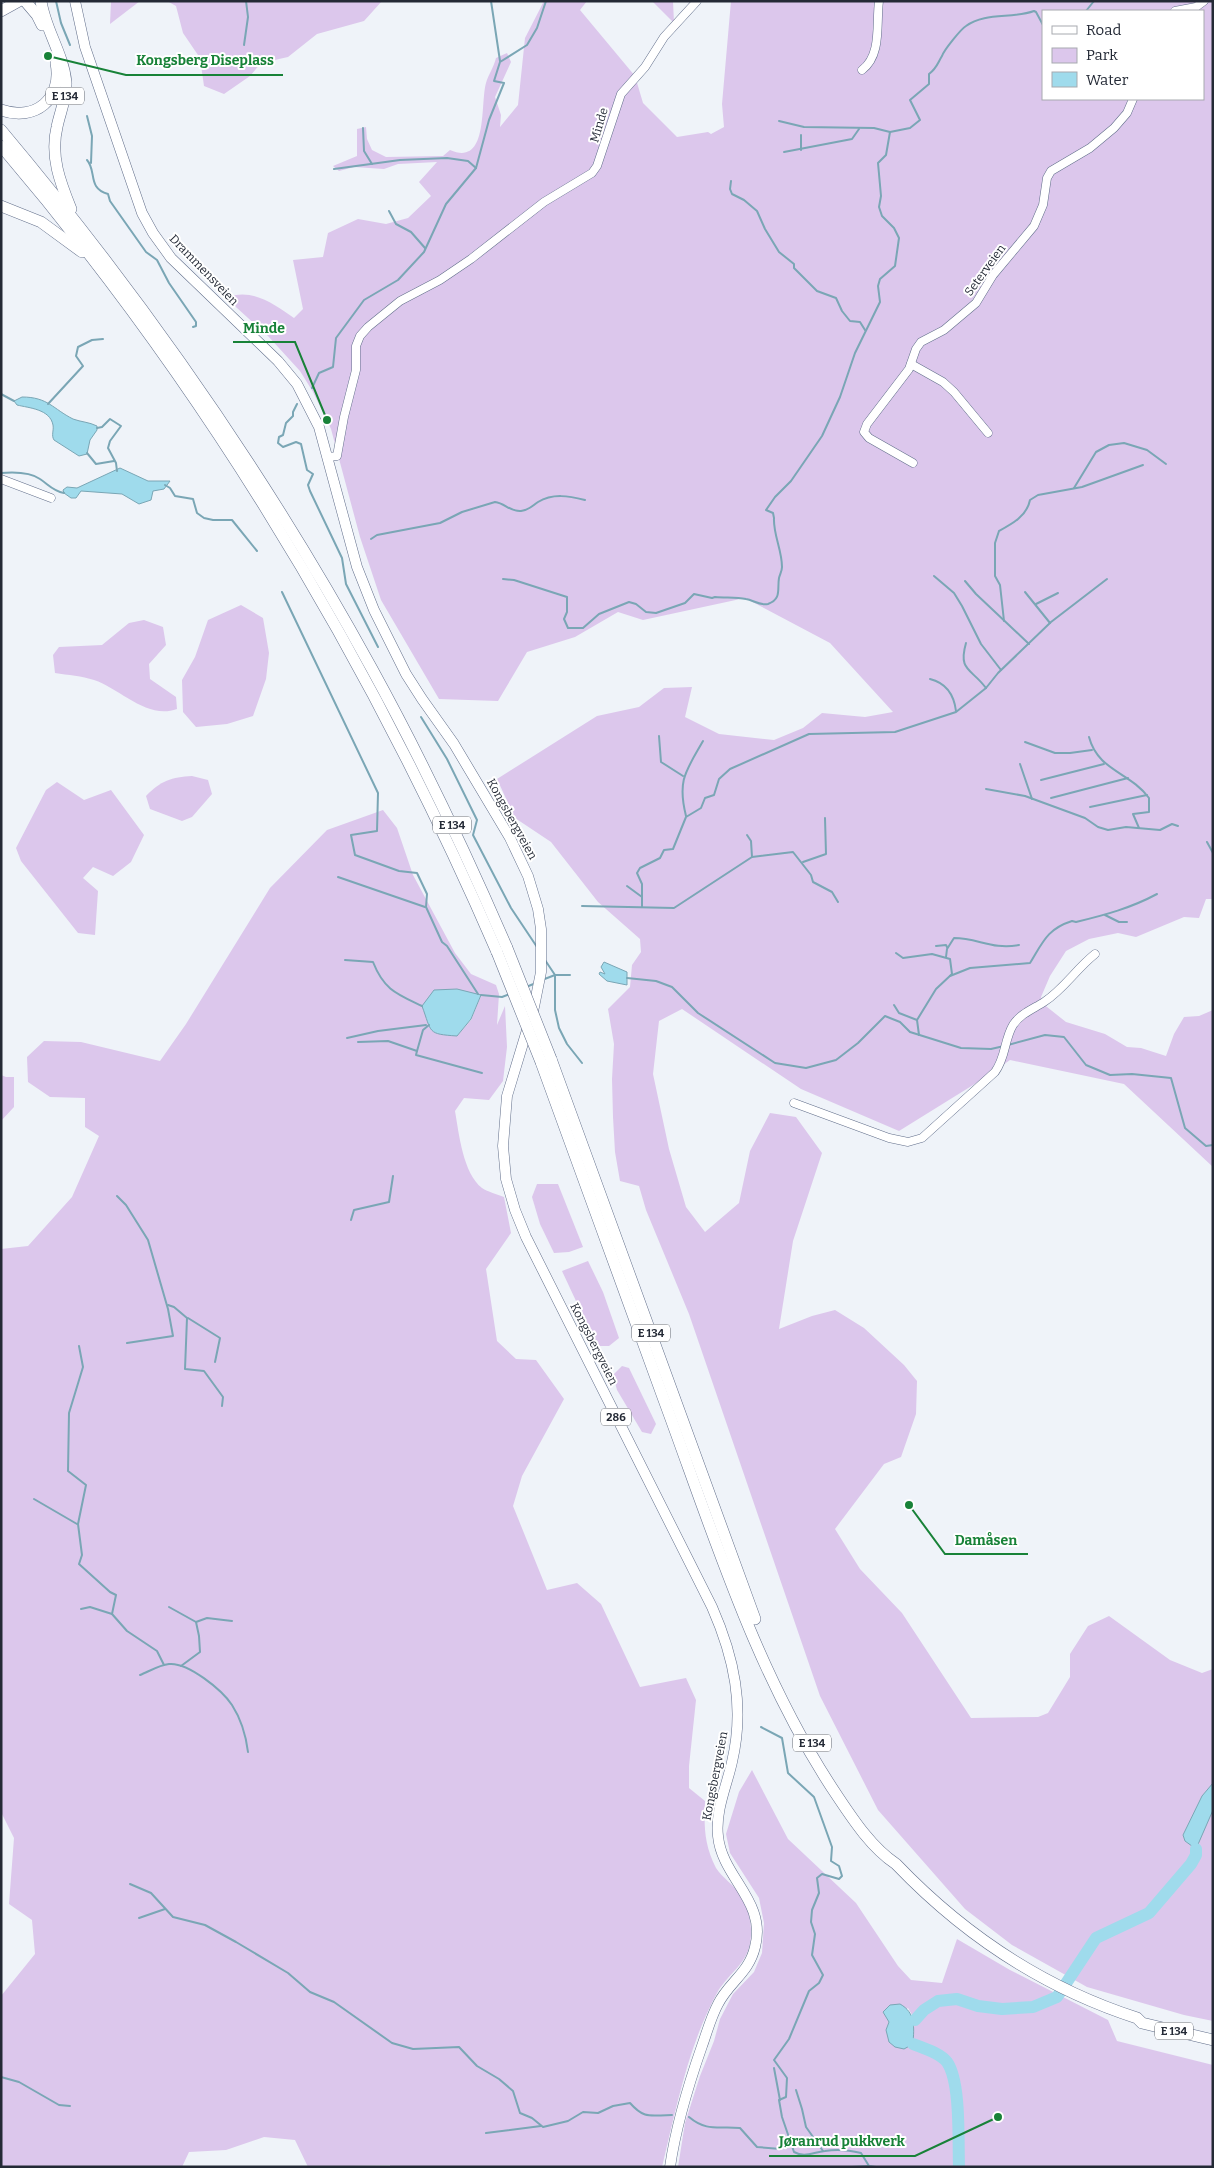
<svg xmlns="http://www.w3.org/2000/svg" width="1214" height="2168" font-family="Bitter,serif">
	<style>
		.green { fill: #dcc7ec; fill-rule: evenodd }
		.water { fill: #9fdbec; stroke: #7aa6b5 }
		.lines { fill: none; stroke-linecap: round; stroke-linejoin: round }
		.stream { stroke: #7aa6b5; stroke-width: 2 }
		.river { stroke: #9fdbec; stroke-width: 12 }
		.minor-casing { stroke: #616e8a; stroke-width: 9 }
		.major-casing { stroke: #616e8a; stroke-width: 11 }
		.highway-casing { stroke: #616e8a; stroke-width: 12 }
		.minor { stroke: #fff; stroke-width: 8 }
		.major { stroke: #fff; stroke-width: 10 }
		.highway { stroke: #fff; stroke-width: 11 }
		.highway-bridge-casing { stroke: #616e8a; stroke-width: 12; stroke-linecap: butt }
		.highway-bridge { stroke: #fff; stroke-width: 11 }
		.labels { text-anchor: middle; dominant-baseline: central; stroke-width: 4; stroke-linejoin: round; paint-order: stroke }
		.shield { fill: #fff; stroke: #666a72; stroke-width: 1 }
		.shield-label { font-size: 11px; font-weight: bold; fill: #242a36 }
		.street-label { font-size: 12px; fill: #242a36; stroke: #fff }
		.leader { fill: none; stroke: #188238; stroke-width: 2 }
		.callout-dot { fill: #188238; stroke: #fff; stroke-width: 2 }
		.callout-label { font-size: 14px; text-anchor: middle; font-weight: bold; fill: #188238; stroke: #fff; stroke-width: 4; stroke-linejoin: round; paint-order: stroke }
	</style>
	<rect width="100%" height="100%" fill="#eff3f9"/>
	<g class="green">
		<polygon points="111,1 140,1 110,24"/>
		<polygon points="167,1 382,1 364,21 317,34 288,57 261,63 250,76 224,94 204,86 200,58 183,33 176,6"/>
		<path d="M544 1H587L580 10 635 76 643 103 677 137 708 132 711 134 724 127 722 104 731 1H1213V899H1206L1199 918 1184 917 1136 937 1118 933 1089 939 1066 951 1050 976 1041 997 1042 1003 1066 1022 1105 1034 1127 1047 1141 1048 1166 1056 1174 1034 1184 1017 1199 1016 1213 1010V1167L1124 1084 1010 1060 986 1077 899 1131 801 1089 682 1009 659 1021 653 1074 669 1149 686 1207 705 1232 739 1203 750 1151 770 1113 796 1117 822 1153 793 1241 779 1329 812 1316 835 1310 864 1328 904 1365 917 1381 916 1414 901 1457 884 1464 835 1529 860 1569 902 1613 971 1718 1038 1717 1048 1713 1070 1677V1654L1088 1626 1109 1616 1170 1660 1202 1673 1213 1669V1783L1202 1796 1183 1835 1185 1841 1188 1843 1213 1810V2021L1184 2015 1087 1987 1012 1945 965 1909 878 1810 820 1696 689 1314 646 1210 639 1186 620 1181 615 1152 613 1117 612 1079 614 1044 608 1009 630 987 632 965 641 952 640 939 598 902 551 842 515 818 497 779 597 716 639 707 664 688 692 687 685 717 719 734 774 740 803 728 822 713 865 717 893 712 830 643 745 598 643 620 618 612 575 637 527 652 498 701 439 699 381 600 360 537 331 429 313 392 300 371 268 336 226 298C251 287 274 304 294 318L303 309 293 260 323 257 328 233 358 219 386 224 408 218 431 196 419 182 437 162 398 164 384 169 354 167 339 171 333 166 357 156V129L366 127 367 139 372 150 386 157 443 156 450 150C489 167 480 104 486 83 488 75 494 67 496 58L507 53 511 62 495 97 501 115 500 127 518 105 525 38ZM1043 11H1203V99H1043Z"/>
		<polygon points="652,1 673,1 674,23"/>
		<polygon points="241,605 263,618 269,653 266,679 253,716 227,724 196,727 183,712 182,680 195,657 208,620"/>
		<path d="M144 620 163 627 166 645 149 664 150 679 176 697 177 709C147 720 121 689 94 680 82 676 68 675 55 673L53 655 59 647 102 645 129 623Z"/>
		<path d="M192 776 208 780 212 794 192 817 182 821 150 809 146 796C160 781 172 777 192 776Z"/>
		<polygon points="57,782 84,800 111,790 144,835 131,862 113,876 93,867 83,878 98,891 95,935 78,933 21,861 16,848 46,790"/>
		<path d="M383 810 397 828 413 875 455 953 471 974 496 985 499 994 497 1025 505 1006 507 1047 503 1081 489 1100 464 1098 455 1111C459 1134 463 1173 482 1188 488 1192 497 1194 504 1197L511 1233 486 1269 497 1341 516 1359 536 1360 564 1399 522 1476 513 1506 547 1590 577 1583 601 1604 640 1687 686 1678 696 1700 689 1766V1788L705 1801C704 1827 704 1844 716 1868 722 1878 735 1885 741 1896 748 1907 752 1924 751 1936 750 1963 728 1973 717 1993 688 2046 676 2109 662 2167H390V2165L308 2167 295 2140 264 2137 226 2150 189 2152 182 2167H1V1996L35 1954 32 1920 9 1904 14 1838 1 1812V1249L28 1246 72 1197 99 1136 85 1127V1098L50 1097 28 1082 27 1057 44 1041 81 1042 160 1061 186 1024 270 888 327 830ZM481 996 471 1020 457 1036Z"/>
		<polygon points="1,1075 6,1077 14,1077 14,1107 1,1121"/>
		<polygon points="537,1184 558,1184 583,1247 569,1252 554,1253 540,1224 532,1197"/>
		<polygon points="588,1261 603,1292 619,1338 609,1346 597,1346 562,1271"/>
		<polygon points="622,1366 629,1368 656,1424 651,1434 642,1432 617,1390 613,1375"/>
		<path d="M752 1770 788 1839 856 1903 898 1966 911 1980 942 1983 957 1939 1010 1970 1108 2020 1117 2041 1213 2065V2167H678L685 2123 700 2076 714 2041 720 2019 733 1994 754 1972 762 1953 764 1923 759 1898 730 1853 726 1834 739 1792ZM908 2008 915 2020 912 2044 886 2030 889 2022Z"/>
	</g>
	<g class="water">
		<path d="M22 397C48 397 53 409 73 419 81 422 89 422 97 426V430L90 440 87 454 79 456 54 440C51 435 54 431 53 425 50 409 29 408 17 405L14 401Z"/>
		<polygon points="120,468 148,481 170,481 164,489 153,491 151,500 139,504 122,494 81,491 76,498 71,498 64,493 63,490 67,487 77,488"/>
		<polygon points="604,962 627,972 627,985 607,981 599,974 600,972 605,974 601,967"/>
		<path d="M457 989 481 995 471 1019 457 1036C427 1034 432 1033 422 1006L434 990Z"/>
		<polygon points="1213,1783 1213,1810 1196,1849 1185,1841 1183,1835 1202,1796"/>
		<path d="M900 2004C916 2013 914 2027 913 2044L904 2049 895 2047 889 2042 886 2030 889 2022 883 2012 890 2005Z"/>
	</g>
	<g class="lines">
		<g class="stream">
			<polyline points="56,1 61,23 70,45"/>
			<polyline points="491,1 500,61"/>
			<polyline points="1086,11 1094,1"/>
			<polyline points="244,45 248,17 246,1"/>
			<polyline points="87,116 92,136 91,163"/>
			<path d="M779 121 804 127 874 128 890 132 910 128 920 120 910 100 929 84V74C937 68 937 64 942 56 944 50 961 29 966 26 985 12 1012 19 1034 11L1036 12 1043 25"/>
			<polyline points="363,128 364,151 372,164"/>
			<polyline points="801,150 801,135"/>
			<polyline points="784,152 852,139 859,129"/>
			<path d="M87 160C97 171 87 188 108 194L110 201 146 252 157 260 169 283 196 322V326L193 327"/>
			<polyline points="334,169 400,160 447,158 468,161 476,168"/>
			<polyline points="731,181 730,189 732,194 744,200 757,211 765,229 779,252 794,264 794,268 817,291 836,298 842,311 850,321 860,322 865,330"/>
			<polyline points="389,211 396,224 411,232 425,248"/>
			<polyline points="312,388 319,373 333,367 336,338 364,300 398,280 424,252 446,204 476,168 489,120 504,83 494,81 500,62 527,45 537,28 546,1"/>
			<polyline points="1,394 14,401"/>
			<polyline points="48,404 83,366 76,356 78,347 92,340 103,339"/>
			<polyline points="297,404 293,412 293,416 286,423 283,435 279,437 278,443 283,447 296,442 301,444 307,470 313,474 308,485 310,491 342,558 346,584 378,647"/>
			<polyline points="97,428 102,427 110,419 121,426 110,441 108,448 116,463 117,471"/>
			<polyline points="87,453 96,464 114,461"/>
			<path d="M1 473C13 472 30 472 40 479 49 485 53 491 64 493"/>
			<polyline points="165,485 170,488 175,496 193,499 197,513 204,518 213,520 232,520 257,551"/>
			<polyline points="1074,488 1096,452 1109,445 1124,443 1147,450 1166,464"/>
			<path d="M371 539 377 535 440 523 462 512 495 502C505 503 510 512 521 511 529 510 532 506 538 502 553 493 569 496 585 500"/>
			<polyline points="934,576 954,593 962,606 981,644 1001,670"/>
			<path d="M503 579 514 580 567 597V612L564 619 568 628H583L599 614 629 602 636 604 646 612 656 613 685 603 694 594 712 598 715 597C726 598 736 597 746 599 753 600 760 606 768 604 782 599 777 589 779 578 780 574 782 571 782 567 782 550 773 534 774 518L773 513 766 510 775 497 791 481 822 436 840 397 855 353 880 302 878 286 880 279 895 266 899 238 894 228 882 216 879 207 881 196 878 163 886 155 890 132"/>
			<polyline points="965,581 976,594 1029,644"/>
			<polyline points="282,592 378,793 377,831 351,835 355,855 399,871 417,873 427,894 426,907 442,942 447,946 478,994"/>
			<polyline points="1025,592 1050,623"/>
			<polyline points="1036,604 1058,593"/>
			<path d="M1004 621 1000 585 995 576V543L999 531C1012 524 1027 516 1030 500L1038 495 1082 487 1143 465"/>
			<path d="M966 643C958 671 971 668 986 688"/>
			<path d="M930 679C946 683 954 695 956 711"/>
			<polyline points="421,717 447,759 477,820 473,835 511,908 537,947"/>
			<polyline points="659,736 661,762 683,776"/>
			<path d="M1089 737C1098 771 1130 772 1149 798V812L1133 814 1139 828"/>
			<polyline points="1025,742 1055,753 1070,753 1092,750"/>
			<polyline points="1020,764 1032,799"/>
			<polyline points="1041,780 1104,764"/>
			<polyline points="986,789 1025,796 1085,818 1098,827 1108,830 1126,827 1160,830 1172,824 1178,826"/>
			<polyline points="1051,798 1128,778"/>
			<polyline points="1090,807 1147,795"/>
			<path d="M686 816C677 780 686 771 703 741"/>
			<polyline points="747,835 751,841 752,857"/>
			<polyline points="1207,842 1213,853"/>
			<polyline points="803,862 826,854 825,818"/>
			<polyline points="338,877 425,907"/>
			<polyline points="627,886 642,897"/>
			<polyline points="582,906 674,908 752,857 793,852 811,875 813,882 832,892 838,902"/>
			<polyline points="642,907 642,884 637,873 640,868 660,858 664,850 673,849 686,817 701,808 705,798 714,795 719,779 730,769 809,734 895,732 956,712 986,688 998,673 1051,622 1107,579"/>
			<polyline points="1105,915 1119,922 1127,922"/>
			<polyline points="936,946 946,945 947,947"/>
			<polyline points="896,953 903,958 932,954 950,959 952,974 936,989 917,1020 919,1035"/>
			<path d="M946 957 947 949 954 938C978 938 992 950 1019 945"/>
			<path d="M345 960 373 962C384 990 397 994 422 1006"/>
			<polyline points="545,960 555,975 555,1010 559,1028 567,1044 582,1063"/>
			<path d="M950 976 970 968 1030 963C1043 942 1047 929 1072 921L1076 922C1105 915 1131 908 1157 894"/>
			<polyline points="627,978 656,981 672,987 698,1013 775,1063 806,1068 836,1060 858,1043 885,1016 900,1022 910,1032 961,1048 991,1049 1004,1046"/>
			<polyline points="542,980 555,975 570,975"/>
			<polyline points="526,987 536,983"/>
			<polyline points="481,995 502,997 510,994"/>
			<polyline points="894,1005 899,1013 917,1020"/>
			<polyline points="347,1038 378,1031 426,1025"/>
			<polyline points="358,1042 388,1041 417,1051 423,1030 429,1025"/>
			<polyline points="1008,1045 1045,1035 1064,1037 1086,1065 1110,1075 1132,1074 1171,1078 1185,1128 1206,1146 1213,1145"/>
			<polyline points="417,1051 416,1055 482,1073"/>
			<polyline points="117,1196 126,1205 148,1240 168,1309 173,1336 127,1343"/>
			<polyline points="351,1220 354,1210 389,1202 393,1176"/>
			<polyline points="168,1305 174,1307 187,1318 185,1369 204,1371 223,1397 222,1406"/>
			<polyline points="188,1318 220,1338 215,1362"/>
			<polyline points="79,1346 83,1367 69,1413 68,1471 86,1485 78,1524 82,1555 79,1564 110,1592 116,1595 112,1614 127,1631 157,1651 164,1665"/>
			<polyline points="34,1499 77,1524"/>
			<polyline points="169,1607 196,1622 199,1636 200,1652 181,1666"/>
			<polyline points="81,1609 90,1607 112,1614"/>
			<polyline points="196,1622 207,1618 232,1621"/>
			<path d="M140 1675C148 1672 159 1665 169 1664 188 1662 222 1690 232 1705 241 1719 246 1736 248 1752"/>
			<path d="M761 1727 782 1738 788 1773 814 1797 832 1847 831 1861 839 1866 842 1876 839 1879 822 1874 817 1878 819 1893 812 1910 811 1922 815 1934 812 1955 823 1975 819 1983 809 1991 789 2039 774 2060 787 2078 786 2097 779 2100 782 2117 794 2152C805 2158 813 2152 825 2151 836 2149 849 2150 861 2153L869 2166 876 2167"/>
			<path d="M130 1884 151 1893 173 1917 205 1925 236 1942 288 1973 310 1992 334 2002 392 2043 413 2049 459 2047 477 2066 499 2079 513 2091 520 2113 532 2118 543 2127 568 2121 583 2112 598 2113 613 2106 630 2103C645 2120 651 2115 672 2115"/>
			<polyline points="139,1918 165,1909"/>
			<polyline points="774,2068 780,2100"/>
			<polyline points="1,2077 19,2082 59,2105 70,2106"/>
			<polyline points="796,2090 802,2109 806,2127 823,2151"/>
			<path d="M689 2117C707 2132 718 2126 740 2128L757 2147 781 2149"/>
			<polyline points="486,2133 541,2126"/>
			<polyline points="852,2167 869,2166"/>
		</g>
		<g class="river">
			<polyline points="915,2020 924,2010 938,2001 957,1999 978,2006 1002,2009 1033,2007 1057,1997 1096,1938 1149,1913 1191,1864 1196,1855 1196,1849"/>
			<path d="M913 2044C923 2048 940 2053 947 2062 961 2082 958 2141 959 2167"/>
		</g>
		<defs>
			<g id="minor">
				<polyline points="1175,11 1196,7 1204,1"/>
				<path d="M862 70C882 55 876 24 879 1"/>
				<polyline points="911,364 943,382 954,392 988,433"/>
				<polyline points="328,457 337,456 344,417 356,370 356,346 360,336 368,327 400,301 440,280 471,259 544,202 592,173 597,166 621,94 645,67 664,37 697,1"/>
				<polyline points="913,463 869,438 864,432 867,424 909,369 916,349 921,342 944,330 976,303 993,275 1034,226 1043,205 1047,178 1051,171 1090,148 1114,128 1127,113 1133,99"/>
				<polyline points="1,479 51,498"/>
				<path d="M794 1103 889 1138 908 1142 922 1138 995 1072C1006 1057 1004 1040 1013 1025 1020 1014 1033 1009 1044 1002 1064 989 1076 969 1095 954"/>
			</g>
			<path id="major" d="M75 1 85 47 142 213 153 233 171 258 278 361 297 384 319 427 357 567 374 610 406 674 422 699 454 744 510 838 528 876 538 909 541 929V972L534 1007 507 1096 503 1146 506 1179 515 1210 526 1237 712 1607C734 1657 745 1707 732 1762 727 1785 715 1811 718 1836 722 1878 767 1901 755 1947 749 1973 729 1982 718 2004 711 2017 707 2032 702 2046 688 2086 676 2125 670 2167"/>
			<g id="highway">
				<path d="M41 1C45 29 63 53 66 82 67 97 60 112 57 127 50 156 60 182 71 209"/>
				<polyline points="26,2 37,15 42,25"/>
				<polyline points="1,11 19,1"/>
				<path d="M1 110C35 122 63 99 56 63"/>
				<path d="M1 130C142 298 267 477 372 669 422 760 466 853 507 948"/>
				<path d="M1 146C208 388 371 661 497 952"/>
				<polyline points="1,206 41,222 82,252"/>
				<polyline points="551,1059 755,1619"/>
				<path d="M541 1062C582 1175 623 1287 664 1400 714 1535 757 1677 838 1797 854 1821 872 1848 896 1864 964 1935 1044 1988 1137 2018L1142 2023 1213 2040"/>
			</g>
		</defs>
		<use href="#minor" class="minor-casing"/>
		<use href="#major" class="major-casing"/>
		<use href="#highway" class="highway-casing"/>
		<use href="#minor" class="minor"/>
		<use href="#major" class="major"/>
		<use href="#highway" class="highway"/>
		<defs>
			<g id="highway-bridge">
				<polyline points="507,948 551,1059"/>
				<polyline points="497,952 541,1062"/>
			</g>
		</defs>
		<use href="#highway-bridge" class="highway-bridge-casing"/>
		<use href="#highway-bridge" class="highway-bridge"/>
	</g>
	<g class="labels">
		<g class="shield">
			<rect x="46" y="87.5" width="38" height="17" rx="4"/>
			<rect x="433" y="816.5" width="38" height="17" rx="4"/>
			<rect x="632" y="1324.5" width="38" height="17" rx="4"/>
			<rect x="601" y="1408.5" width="30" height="17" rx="4"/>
			<rect x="793" y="1734.5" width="38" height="17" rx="4"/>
			<rect x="1155" y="2022.5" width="38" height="17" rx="4"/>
		</g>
		<g class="shield-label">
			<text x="65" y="96">E 134</text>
			<text x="452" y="825">E 134</text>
			<text x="651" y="1333">E 134</text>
			<text x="616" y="1417">286</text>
			<text x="812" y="1743">E 134</text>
			<text x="1174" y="2031">E 134</text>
		</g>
		<g class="street-label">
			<text transform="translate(599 125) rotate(-73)">Minde</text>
			<text transform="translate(204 270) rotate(46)">Drammensveien</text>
			<text transform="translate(985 270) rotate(-54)">Seterveien</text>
			<text transform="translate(512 819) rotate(61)">Kongsbergveien</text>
			<text transform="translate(594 1344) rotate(63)">Kongsbergveien</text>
			<text transform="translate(715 1776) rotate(-79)">Kongsbergveien</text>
		</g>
	</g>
	<path class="leader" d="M48 56L126 75H283M327 420L295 342H233M909 1505L945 1554H1028M998 2117L915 2156H769"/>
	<g class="callout-dot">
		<circle cx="48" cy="56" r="5"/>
		<circle cx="327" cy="420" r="5"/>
		<circle cx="909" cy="1505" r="5"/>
		<circle cx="998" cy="2117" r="5"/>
	</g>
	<g class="callout-label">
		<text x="205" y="65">Kongsberg Diseplass</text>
		<text x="264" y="333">Minde</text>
		<text x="986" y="1545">Damåsen</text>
		<text x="842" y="2146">Jøranrud pukkverk</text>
	</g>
	<rect width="1214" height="2168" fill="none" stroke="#242a36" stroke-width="5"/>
	<rect x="1042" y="10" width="162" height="90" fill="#ffffff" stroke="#a7aaaf"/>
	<rect x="1052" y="26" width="25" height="8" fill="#ffffff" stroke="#a7aaaf"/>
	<text x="1086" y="35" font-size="15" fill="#242a36">Road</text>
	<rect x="1052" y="48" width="25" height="15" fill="#dcc7ec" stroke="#a7aaaf"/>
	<text x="1086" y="60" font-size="15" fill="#242a36">Park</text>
	<rect x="1052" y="72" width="25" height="15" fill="#9fdbec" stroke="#a7aaaf"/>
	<text x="1086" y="85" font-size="15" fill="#242a36">Water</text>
</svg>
